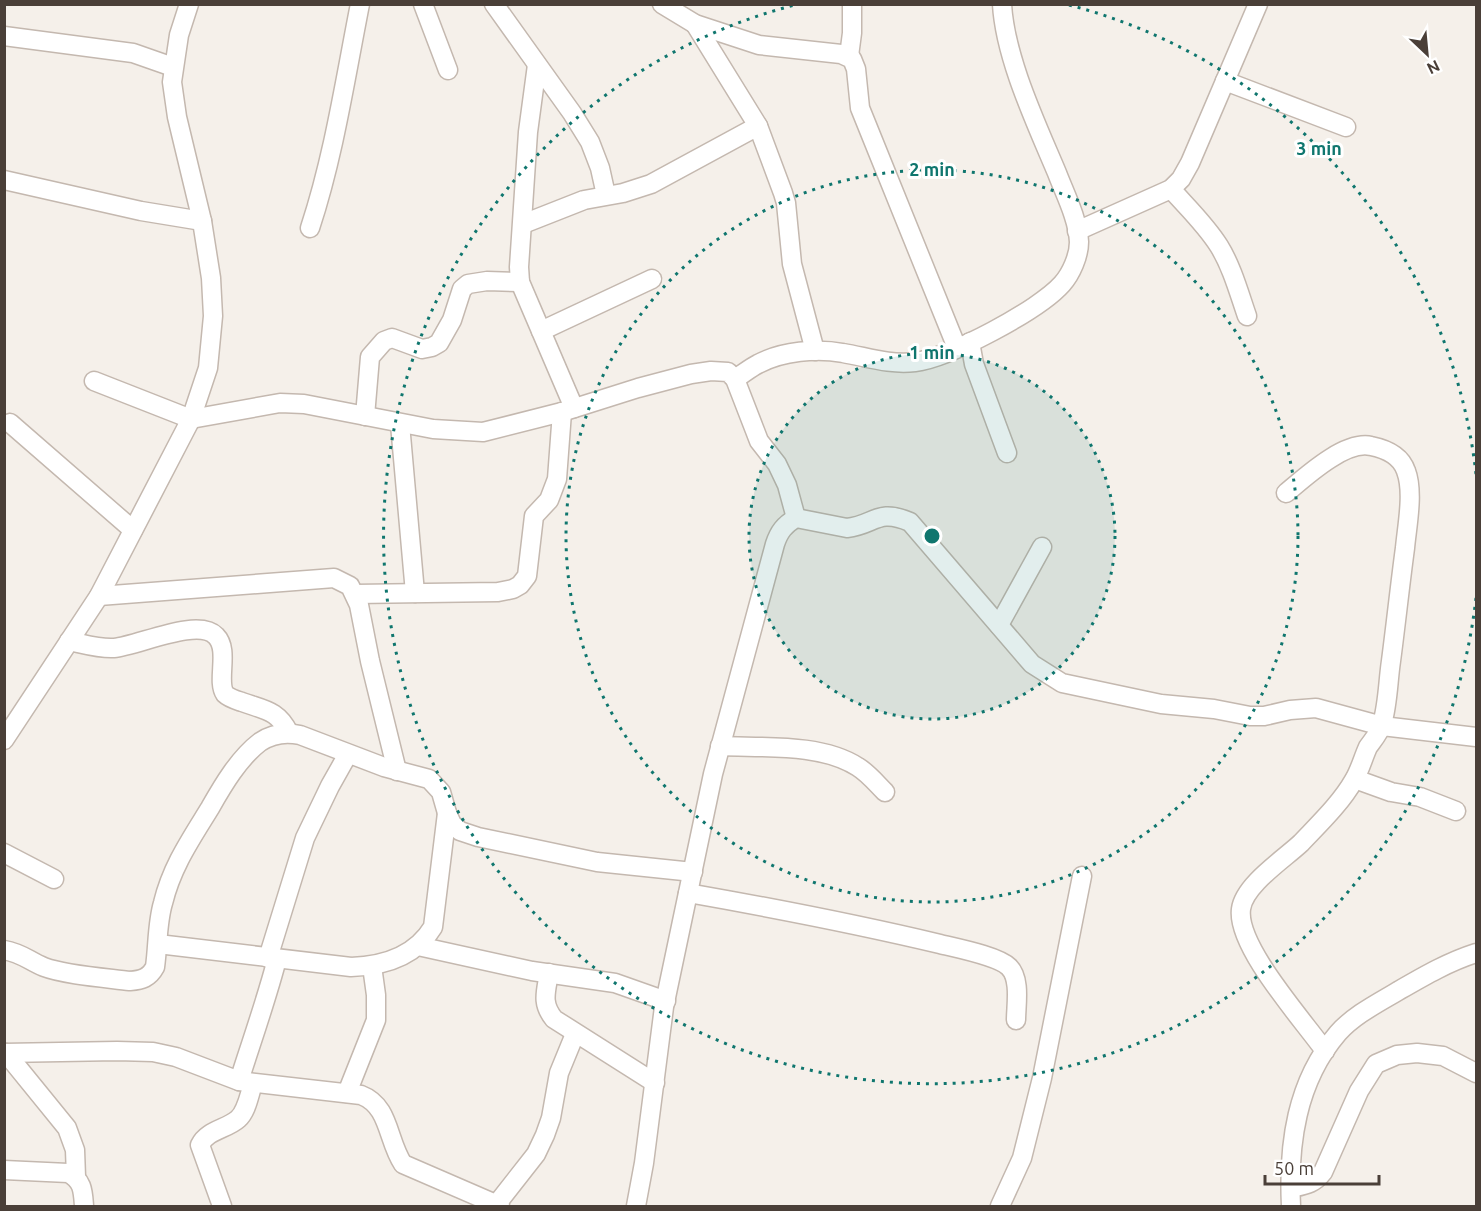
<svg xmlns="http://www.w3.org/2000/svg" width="1481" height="1211" font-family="Ubuntu,sans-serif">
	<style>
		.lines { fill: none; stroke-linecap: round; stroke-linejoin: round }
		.minor-casing { stroke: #c4b8af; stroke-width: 21 }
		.minor { stroke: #fff; stroke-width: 18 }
		.ring { fill: none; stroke: #0f766e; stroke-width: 3; stroke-dasharray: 3 6 }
		.centre { fill: #0f766e; stroke: #fff; stroke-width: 3 }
		.ring-label { font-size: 18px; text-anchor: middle; font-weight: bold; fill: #0f766e; stroke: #fff; stroke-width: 6; stroke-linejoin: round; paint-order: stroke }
	</style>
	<rect width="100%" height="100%" fill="#f5f0ea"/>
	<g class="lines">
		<defs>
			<g id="minor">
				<polyline points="423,4 448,70"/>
				<polyline points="494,4 572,113 590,142 600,168 606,195"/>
				<polyline points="662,4 695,24 759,45 841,54 852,59 856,69 860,108 957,348"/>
				<polyline points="695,24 758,126 783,193 786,203 792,264 815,351"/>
				<polyline points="4,36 133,53 173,67"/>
				<polyline points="849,56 852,33 852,4"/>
				<polyline points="537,65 528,132 519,267 520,282 574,408"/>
				<polyline points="1225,81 1346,127"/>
				<polyline points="4,180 141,211 202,221"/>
				<path d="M1171 189C1187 207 1206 225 1219 246 1232 267 1239 293 1247 316"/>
				<polyline points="523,224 584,200 623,193 651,184 758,126"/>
				<path d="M310 228C334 155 345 80 360 4"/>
				<polyline points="1077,231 1171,189 1181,179 1190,163 1258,4"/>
				<polyline points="541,331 652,279"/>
				<polyline points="970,342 974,364 1007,453"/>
				<path d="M735 379C743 374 750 368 758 364 782 351 817 348 843 353 867 357 889 365 915 362 949 358 1039 310 1062 284 1071 274 1079 256 1079 242 1078 219 1065 194 1057 173 1036 123 1005 58 1002 4"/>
				<polyline points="94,381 191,419 280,403 304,404 433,429 483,432 562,412 638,388 691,374 711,371 728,372 735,379 759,441 777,464 787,485 796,518"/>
				<polyline points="365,416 370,357 384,341 392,338 422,349 432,347 439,343 452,320 462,289 468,284 487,281 520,282"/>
				<polyline points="10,423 133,530"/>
				<polyline points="400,424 415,593"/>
				<path d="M1286 493C1305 477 1345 440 1371 446 1386 449 1401 456 1406 471 1414 492 1407 526 1405 548 1400 585 1396 623 1391 661 1388 681 1388 704 1382 724 1380 732 1373 740 1368 747 1363 758 1360 770 1354 780 1341 803 1319 824 1301 843 1284 859 1244 885 1241 909 1236 946 1303 1020 1325 1051"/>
				<polyline points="355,594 498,592 513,589 520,585 527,576 534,516 549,500 557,479 562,412"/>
				<polyline points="99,596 334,578 350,586 359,605 370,661 397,771"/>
				<polyline points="999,625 1042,547"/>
				<path d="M69 641C84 644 99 649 114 648 138 646 198 617 216 636 230 650 216 681 225 694 229 698 236 700 242 702 264 710 278 710 289 733"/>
				<polyline points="4,740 99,596 191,419 208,368 213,316 211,278 202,221 177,117 172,82 179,35 189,4"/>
				<path d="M720 746C763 748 821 743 858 767 868 773 876 783 885 792"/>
				<polyline points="1355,779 1391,792 1420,797 1456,811"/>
				<polyline points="4,853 54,879"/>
				<path d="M688 893C773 908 856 924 940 944 956 948 998 956 1009 967 1021 979 1016 1005 1016 1020"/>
				<path d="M158 944 351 967C384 966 415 957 433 927L447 813"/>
				<polyline points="418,946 532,971 615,983 666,1001"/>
				<path d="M4 950C22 953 29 961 44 967 65 975 107 978 130 981 142 980 149 978 155 967 158 946 157 923 163 903 172 866 191 839 210 808 223 785 239 758 260 742 272 734 286 732 300 735L384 767 429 779 441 792 447 813 452 824 460 831 478 837 597 862 693 872"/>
				<polyline points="268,958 305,838 330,786 348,754"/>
				<path d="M549 973C546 992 541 1003 554 1019L655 1083"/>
				<path d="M4 1053 117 1051 153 1052 176 1057 239 1081 361 1095C390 1106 387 1140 403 1164L500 1206"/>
				<polyline points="6,1053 67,1128 75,1150 76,1177"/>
				<path d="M239 1081C252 1040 266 1001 277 959"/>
				<polyline points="347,1093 376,1020 376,995 372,966"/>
				<path d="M4 1170 68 1173C83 1180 83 1192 84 1206"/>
				<path d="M1291 1188C1305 1185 1314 1184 1323 1172L1359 1091 1376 1064 1397 1055 1417 1053 1443 1056 1476 1073"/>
				<polyline points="496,1205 536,1154 545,1135 551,1118 559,1073 575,1034"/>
				<path d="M222 1206 200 1145C207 1130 227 1129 238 1119 247 1111 249 1095 253 1084"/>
				<path d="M636 1206 644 1163 664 1007 713 774 775 544C779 532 784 525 796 518L847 528C875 525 877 508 910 522L1032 664 1062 683 1161 704 1214 709 1250 716H1264L1290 710 1316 708 1382 726 1476 737"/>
				<polyline points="1000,1206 1022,1158 1042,1078 1082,876"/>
				<path d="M1291 1206C1288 1145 1296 1082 1338 1033 1354 1015 1378 1003 1398 991 1424 976 1448 962 1476 953"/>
			</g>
		</defs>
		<use href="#minor" class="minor-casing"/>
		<use href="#minor" class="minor"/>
	</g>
	<circle cx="932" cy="536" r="183" fill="#0f766e" fill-opacity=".12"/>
	<g class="ring">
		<circle cx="932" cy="536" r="183"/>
		<circle cx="932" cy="536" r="366"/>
		<path d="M1476 598A548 548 0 1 1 795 5M1069 5A548 548 0 0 1 1476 474"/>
	</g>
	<circle cx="932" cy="536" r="9" class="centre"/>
	<g class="ring-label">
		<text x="1319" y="155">3 min</text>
		<text x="932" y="176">2 min</text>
		<text x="932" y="359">1 min</text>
	</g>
	<rect width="1481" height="1211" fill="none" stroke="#4a3f38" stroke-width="12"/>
	<g transform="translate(1427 54) rotate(154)" stroke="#ffffff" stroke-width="4.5" paint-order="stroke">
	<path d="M0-4.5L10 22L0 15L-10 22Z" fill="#4a3f38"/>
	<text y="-9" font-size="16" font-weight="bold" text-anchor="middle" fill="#4a3f38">N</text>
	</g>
	<path d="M1265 1175v9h114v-9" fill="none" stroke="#4a3f38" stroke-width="3"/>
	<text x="1274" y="1175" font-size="18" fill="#4a3f38" stroke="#ffffff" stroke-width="4.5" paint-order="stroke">50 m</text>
</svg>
